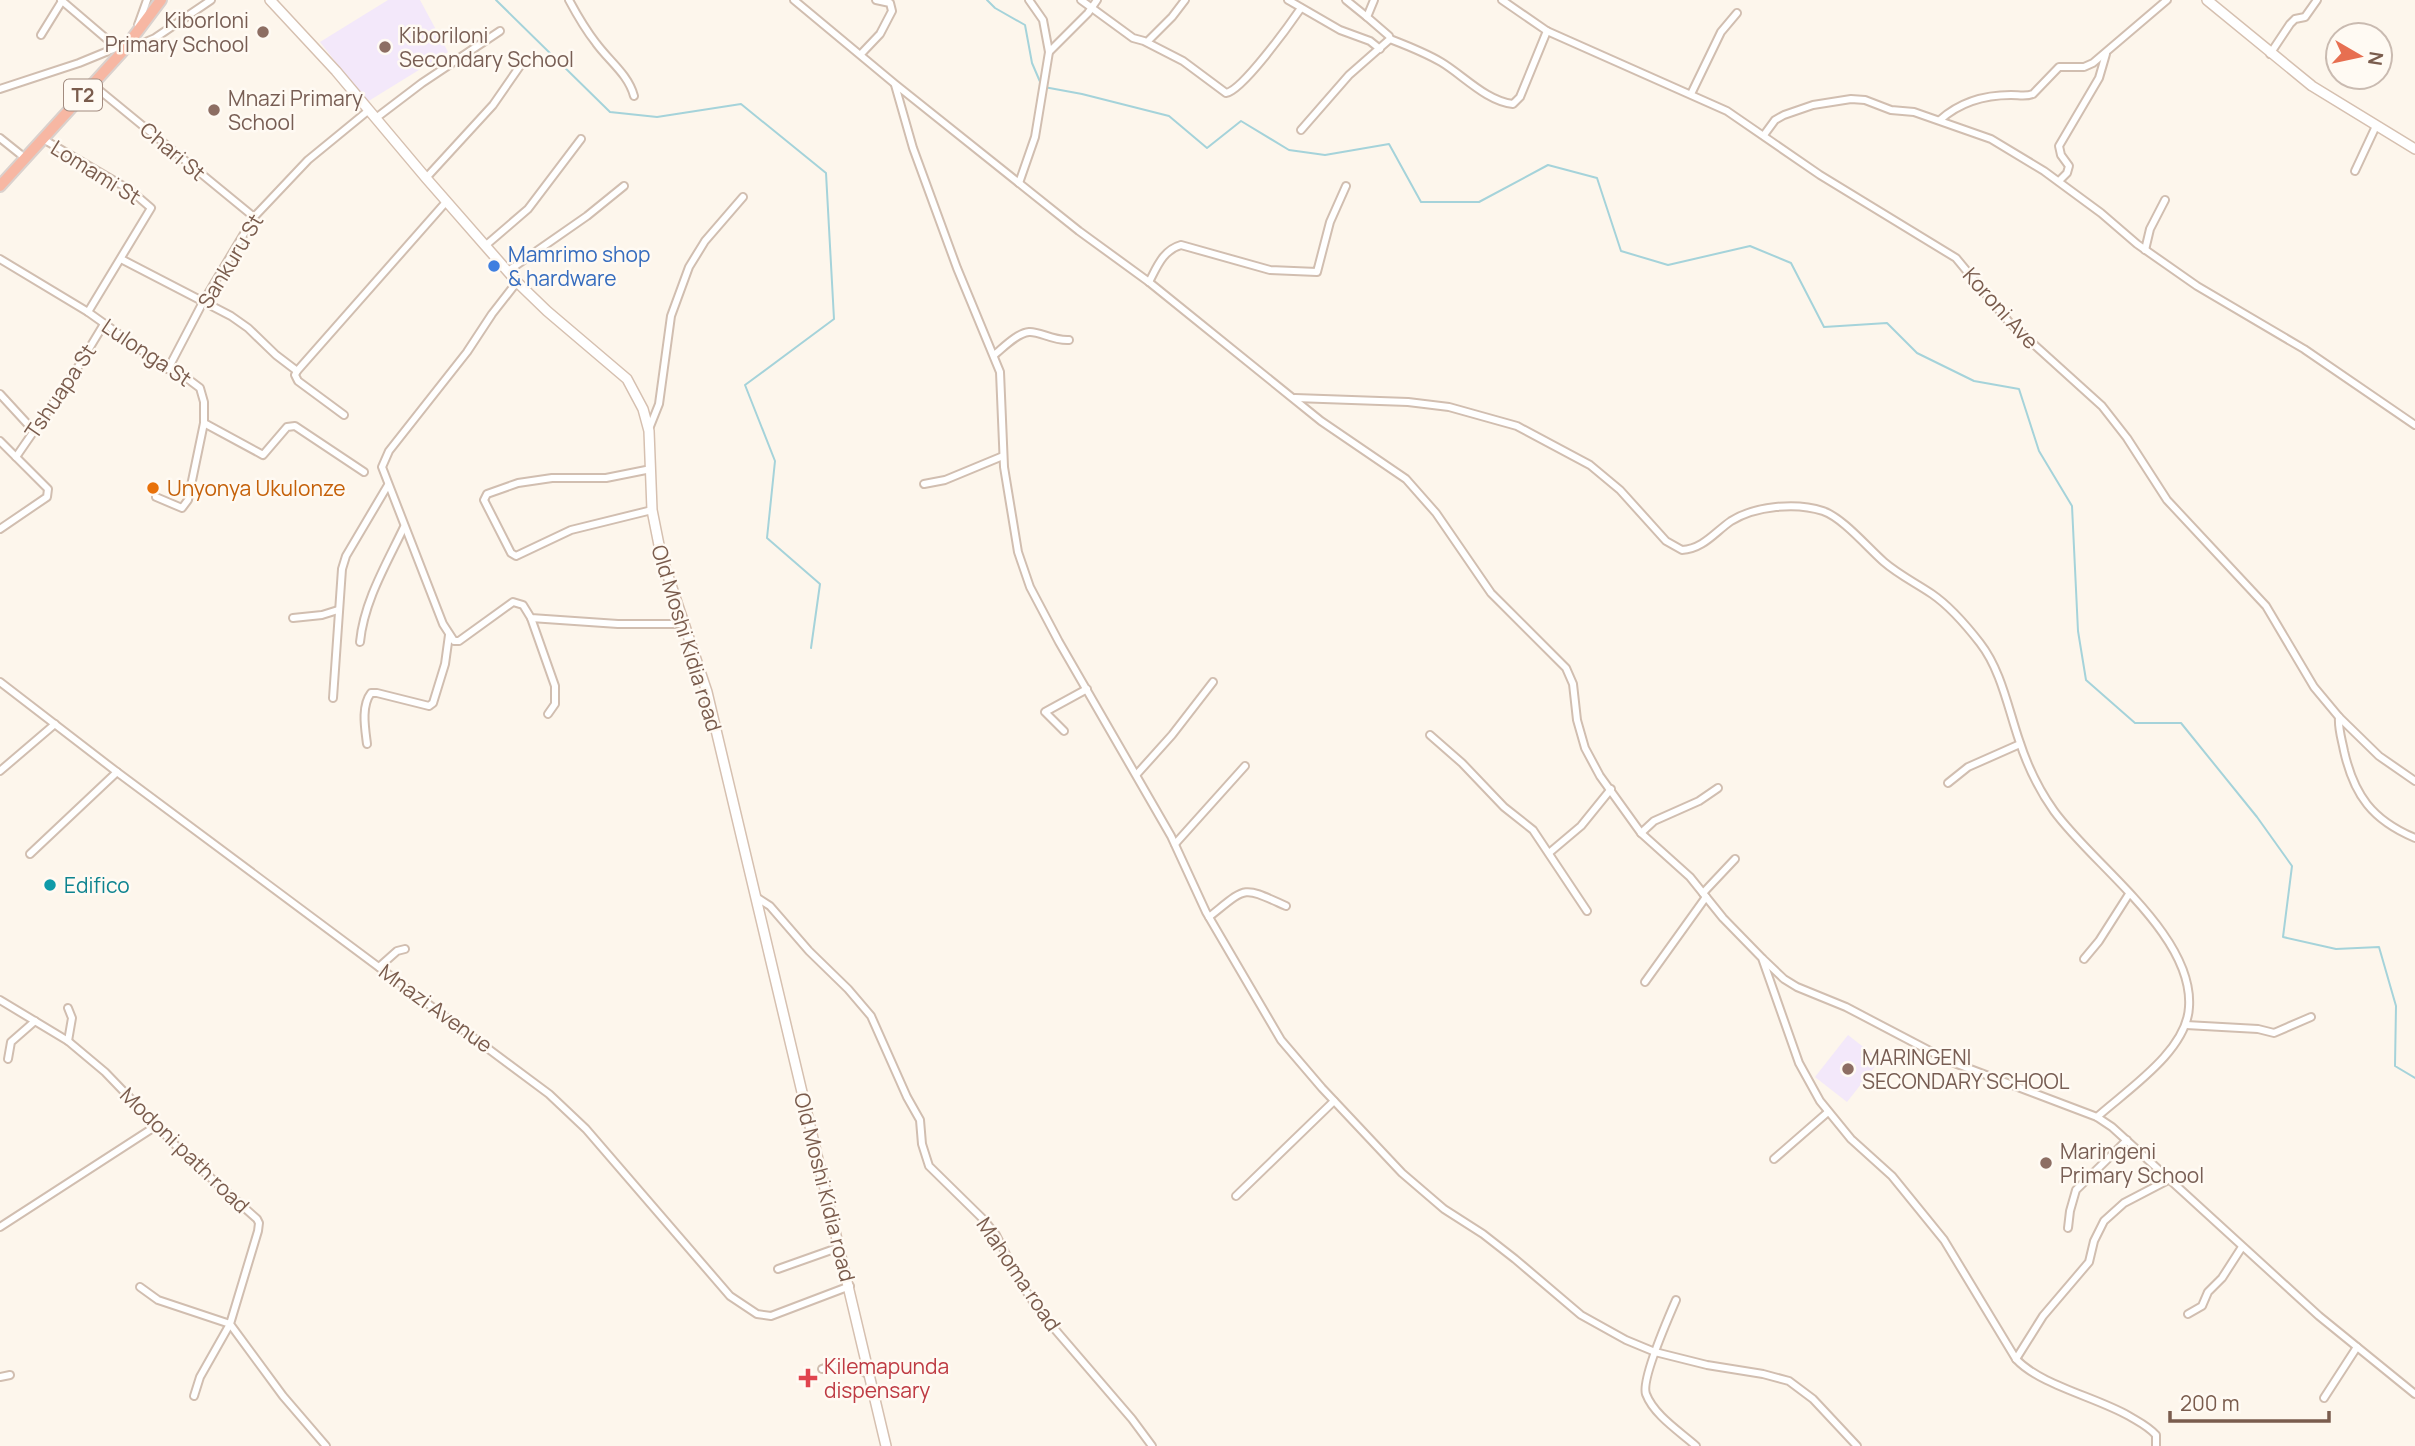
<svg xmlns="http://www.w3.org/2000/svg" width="2415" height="1446" font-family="Manrope,sans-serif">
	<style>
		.education { fill: #f3e8fa }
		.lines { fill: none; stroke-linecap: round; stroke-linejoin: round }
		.stream { stroke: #a5d3da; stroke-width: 2 }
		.street-casing { stroke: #d1beb0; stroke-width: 10 }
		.secondary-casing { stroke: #d6c0b0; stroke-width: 12 }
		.highway-casing { stroke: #dad1cd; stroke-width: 14 }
		.street { stroke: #fff; stroke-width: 6 }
		.secondary { stroke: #fff; stroke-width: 9 }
		.highway { stroke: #f7b7a3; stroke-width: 10 }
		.education-dot { fill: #8d6e63; stroke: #fffaf3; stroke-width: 2.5 }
		.shop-dot { fill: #3f7fe0; stroke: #fffaf3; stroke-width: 2.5 }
		.food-dot { fill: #e8710a; stroke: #fffaf3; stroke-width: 2.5 }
		.culture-dot { fill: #0f9aa8; stroke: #fffaf3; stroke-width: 2.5 }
		.health-dot { fill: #e0444e; stroke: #fffaf3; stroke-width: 2.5 }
		.labels { text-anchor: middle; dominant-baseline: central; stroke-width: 5; stroke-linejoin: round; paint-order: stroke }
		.shield { fill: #fffaf3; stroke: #a28b7f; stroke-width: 2 }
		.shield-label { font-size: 19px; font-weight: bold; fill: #7a5c4d }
		.education-label { font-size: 21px; fill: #785e54; stroke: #fffaf3; text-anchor: start }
		.street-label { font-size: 21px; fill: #7a5c4d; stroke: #fffaf3 }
		.shop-label { font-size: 21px; fill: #366cbe; stroke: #fffaf3; text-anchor: start }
		.food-label { font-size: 21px; fill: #c56008; stroke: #fffaf3; text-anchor: start }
		.culture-label { font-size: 21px; fill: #0d838f; stroke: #fffaf3; text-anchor: start }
		.health-label { font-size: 21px; fill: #be3a42; stroke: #fffaf3; text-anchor: start }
	</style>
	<rect width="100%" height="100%" fill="#fdf6ec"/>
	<g class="education">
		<polygon points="388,0 420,0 448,52 367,102 320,42"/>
		<polygon points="1848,1035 1880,1060 1847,1102 1815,1077"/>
	</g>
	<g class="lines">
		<g class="stream">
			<polyline points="496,0 610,112 657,117 741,104 826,173 834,319 745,385 775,461 767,538 820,584 811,648"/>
			<polyline points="987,0 995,8 1025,25 1032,63 1041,84"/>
			<polyline points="1044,87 1082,94 1169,116 1207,148 1241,121 1289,150 1325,155 1389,144 1421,202 1479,202 1548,165 1597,178 1621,251 1668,265 1750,246 1791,263 1824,327 1887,323 1917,353 1974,381 2019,389 2039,451 2072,506 2078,631 2086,680 2135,723 2181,723 2257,817 2292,866 2283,937 2336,949 2379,947 2396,1006 2395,1066 2415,1078"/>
		</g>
		<defs>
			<g id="street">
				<polyline points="61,0 122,52 155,38 211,0"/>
				<path d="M569 0C577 15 585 29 596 43 609 61 628 74 634 96"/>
				<path d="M794 0 895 84 1079 231 1149 282 1321 421 1406 479 1436 513 1491 593 1566 668 1573 684 1577 720 1585 748 1600 776 1641 833 1690 877 1723 918 1762 958 1799 1063 1820 1101 1851 1139 1892 1176 1944 1240 2016 1359C2040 1385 2096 1397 2129 1416 2139 1422 2148 1426 2156 1435V1446"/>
				<polyline points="1029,0 1043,20 1049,52"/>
				<path d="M1081 0 1133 38 1144 41 1183 61 1226 93C1242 91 1290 24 1301 8"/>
				<polyline points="1288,0 1340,30 1370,41 1380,49"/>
				<polyline points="1346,0 1367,17"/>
				<polyline points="1502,0 1547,31 1727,111 1820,175 1956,258 2009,322 2102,406 2127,438 2167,500 2266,606 2314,687 2339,717 2379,756 2415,781"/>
				<polyline points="138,25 147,0"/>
				<polyline points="41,35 62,1"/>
				<path d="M1390 39C1408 46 1424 52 1441 62 1463 75 1486 101 1513 104L1520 97 1547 31"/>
				<polyline points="1147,42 1172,17 1185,0"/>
				<polyline points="861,54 880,34 892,11 890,3 876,0"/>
				<polyline points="2270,54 2290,24 2295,19 2305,17 2317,0"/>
				<polyline points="93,85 254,217"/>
				<polyline points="895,85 913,148 957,268 1000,372 1004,467 1018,552 1030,587 1059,642 1171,836 1206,912 1281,1040 1322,1088 1402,1173 1444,1209 1483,1234 1515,1259 1581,1315 1626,1340 1655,1352 1707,1365 1763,1374 1789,1381 1813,1399 1857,1446"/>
				<polyline points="0,89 79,63 118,47"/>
				<polyline points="1691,94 1721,32 1737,13"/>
				<polyline points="376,118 422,83 500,31"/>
				<path d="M1940 120C1960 102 1985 95 2011 95 2019 95 2026 97 2033 94L2059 67H2084L2093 63 2167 0"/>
				<polyline points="1301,130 1349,75 1390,39 1389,36 1367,17 1374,0"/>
				<polyline points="1764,135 1775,120 1784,115 1813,105 1851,99 1865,100 1891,110 1914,112 1991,139 2044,171 2101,213 2137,244 2197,286 2304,349 2415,425"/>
				<polyline points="0,138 25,158"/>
				<polyline points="43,139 130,190 151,208 88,312"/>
				<polyline points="2355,171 2376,126"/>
				<polyline points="426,178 493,105 520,66"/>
				<polyline points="2059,181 2067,173 2069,166 2061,155 2059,146 2099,78 2106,54"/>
				<polyline points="1019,183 1035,137 1049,52 1088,13 1097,0"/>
				<polyline points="485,246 528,209 581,139"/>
				<polyline points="2145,250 2150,229 2165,200"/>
				<polyline points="0,259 88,312 168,369 188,379 200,388 204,402 204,423 188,500 182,508 156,497"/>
				<polyline points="121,259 231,316 248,328 276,355 297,371"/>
				<polyline points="508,271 587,216 624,186"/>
				<polyline points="517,282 492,314 467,352 389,451 382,467 443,624 454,641 459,641 513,602 523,605 531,618 618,624 685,624"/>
				<path d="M1149 282C1157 267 1163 250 1181 245L1270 270 1317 272 1330 222 1346 186"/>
				<path d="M994 355C1003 348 1017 333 1029 332 1039 331 1053 341 1069 340"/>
				<polyline points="168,369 203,302 254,217 308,160 369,110"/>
				<polyline points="0,394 34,431"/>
				<path d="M1295 398 1408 402 1449 407 1517 426 1590 465 1620 490 1666 541 1682 550C1703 549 1715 532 1731 521 1755 506 1796 502 1823 511 1843 518 1867 547 1884 562 1899 575 1916 583 1932 594 1951 607 1966 625 1980 643 2001 670 2008 708 2019 740 2027 765 2039 790 2054 811 2093 865 2194 935 2189 1007 2187 1051 2127 1090 2097 1117"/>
				<polyline points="344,415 298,381 295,375 297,371 446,202"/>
				<polyline points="204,423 263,455 287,427 295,426 364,472"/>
				<polyline points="649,429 659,404 671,316 689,267 705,241 743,197"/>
				<polyline points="0,441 48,489 47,497 0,529"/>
				<polyline points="16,457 78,367 104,324"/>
				<polyline points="651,469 606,478 552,478 518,483 487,494 484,500 511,553 516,556 571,530 652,510"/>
				<polyline points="924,484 945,480 1003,456"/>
				<polyline points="293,618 322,615 338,610"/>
				<polyline points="531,618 555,686 555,704 548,714"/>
				<path d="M360 642C364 601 387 563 404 527"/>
				<polyline points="0,682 117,772 549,1094 586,1129 730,1296 757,1314 771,1316 850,1286"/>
				<polyline points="333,698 342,569 346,556 388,485"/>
				<path d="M2339 717C2338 729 2342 740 2344 751 2354 795 2372 820 2415 838"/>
				<polyline points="1064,731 1045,712 1087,689"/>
				<polyline points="1430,735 1462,763 1504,807 1533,830 1587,911"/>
				<path d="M367 744C365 728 361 706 371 693H377L429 706 433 703 445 664 449 635"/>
				<polyline points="0,771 55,724"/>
				<polyline points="1137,774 1172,735 1213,682"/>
				<polyline points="1948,783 1968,767 2020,744"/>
				<polyline points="1641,833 1654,821 1699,801 1718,788"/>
				<polyline points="1175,844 1245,766"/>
				<polyline points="1549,853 1581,826 1611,789"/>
				<polyline points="30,854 117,772"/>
				<polyline points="1703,893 1735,859"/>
				<polyline points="756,897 770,906 809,951 848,989 871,1016 907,1097 920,1120 922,1144 929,1166 983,1219 996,1235 1022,1285 1040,1312 1132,1419 1152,1446"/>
				<path d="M1209 917C1248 886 1241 886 1286 906"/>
				<polyline points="1763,959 1784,979 1797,987 1846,1007 1949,1061 2097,1117 2112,1127 2319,1316 2415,1394"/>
				<polyline points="2084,959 2099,941 2129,894"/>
				<polyline points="379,967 397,951 405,949"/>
				<polyline points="1645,982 1706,897"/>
				<polyline points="0,1000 68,1041 105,1072 184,1154 257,1219 259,1223 258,1231 230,1324 283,1396 326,1446"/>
				<polyline points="2186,1025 2258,1029 2274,1033 2311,1017"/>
				<polyline points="68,1041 72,1018 68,1008"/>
				<polyline points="8,1059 11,1042 35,1021"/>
				<polyline points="1774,1159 1828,1112"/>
				<polyline points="1236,1196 1334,1101"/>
				<polyline points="0,1227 156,1126"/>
				<polyline points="2068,1228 2070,1211 2076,1190 2127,1140"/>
				<polyline points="778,1269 840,1247"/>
				<polyline points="140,1287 158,1300 230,1324 200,1377 194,1396"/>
				<path d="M1676 1300C1669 1316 1641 1380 1646 1394 1654 1415 1679 1431 1696 1446"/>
				<polyline points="2188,1314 2202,1306 2208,1292 2222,1278 2242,1247"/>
				<polyline points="2016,1359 2043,1316 2089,1262 2094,1241 2104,1221 2124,1203 2170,1179"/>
				<path d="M822 1369C840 1362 852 1365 869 1375"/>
				<polyline points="0,1377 10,1375"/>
				<polyline points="2324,1398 2357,1347"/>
			</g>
			<g id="secondary">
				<polyline points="270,0 336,71 426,178 517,282 547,311 627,379 643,409 649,431 652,510 661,555 707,692 886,1446"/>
				<polyline points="2207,0 2312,86 2415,149"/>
			</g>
			<polyline id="highway" points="0,186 122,52 161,0"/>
		</defs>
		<use href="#street" class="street-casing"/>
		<use href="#secondary" class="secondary-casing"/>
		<use href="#highway" class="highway-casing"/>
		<use href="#street" class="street"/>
		<use href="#secondary" class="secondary"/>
		<use href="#highway" class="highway"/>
	</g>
	<g class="education-dot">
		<circle cx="263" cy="32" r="7"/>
		<circle cx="385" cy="47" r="7"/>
		<circle cx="214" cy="110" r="7"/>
		<circle cx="1848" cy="1069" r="7"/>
		<circle cx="2046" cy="1163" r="7"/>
	</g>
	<circle class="shop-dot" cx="494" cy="266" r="7"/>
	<circle class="food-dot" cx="153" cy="488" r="7"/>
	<circle class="culture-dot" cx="50" cy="885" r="7"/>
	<path class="health-dot" d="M804.5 1367.5h7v7h7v7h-7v7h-7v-7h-7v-7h7z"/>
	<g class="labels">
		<rect class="shield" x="64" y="79.5" width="38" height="31" rx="5"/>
		<g class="shield-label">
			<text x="83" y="95">T2</text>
		</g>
		<g class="education-label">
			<text x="249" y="20" text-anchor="end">Kiborloni<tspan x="249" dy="24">Primary School</tspan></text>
			<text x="399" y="35">Kiboriloni<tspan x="399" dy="24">Secondary School</tspan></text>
			<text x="228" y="98">Mnazi Primary<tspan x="228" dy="24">School</tspan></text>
			<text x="1862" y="1057">MARINGENI<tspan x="1862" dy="24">SECONDARY SCHOOL</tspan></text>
			<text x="2060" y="1151">Maringeni<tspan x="2060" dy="24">Primary School</tspan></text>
		</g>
		<g class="street-label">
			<text transform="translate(173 151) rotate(40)">Chari St</text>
			<text transform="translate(96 172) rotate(32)">Lomami St</text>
			<text transform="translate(230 261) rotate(-59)">Sankuru St</text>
			<text transform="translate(2001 308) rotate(48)">Koroni Ave</text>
			<text transform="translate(147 352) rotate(34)">Lulonga St</text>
			<text transform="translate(60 391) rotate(-56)">Tshuapa St</text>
			<text transform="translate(687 638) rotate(73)">Old Moshi Kidia road</text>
			<text transform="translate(436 1008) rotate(36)">Mnazi Avenue</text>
			<text transform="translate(185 1150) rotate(44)">Modoni path road</text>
			<text transform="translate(825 1187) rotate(76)">Old Moshi Kidia road</text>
			<text transform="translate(1019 1274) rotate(56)">Mahoma road</text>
		</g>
		<g class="shop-label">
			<text x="508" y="254">Mamrimo shop<tspan x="508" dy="24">&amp; hardware</tspan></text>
		</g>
		<g class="food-label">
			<text x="167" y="488">Unyonya Ukulonze</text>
		</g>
		<g class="culture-label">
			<text x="64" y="885">Edifico</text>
		</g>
		<g class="health-label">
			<text x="824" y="1366">Kilemapunda<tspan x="824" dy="24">dispensary</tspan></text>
		</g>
	</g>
	<g transform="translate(2359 56) rotate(99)"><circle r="33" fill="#fffaf3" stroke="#cabbb1" stroke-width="2"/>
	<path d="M0-5L12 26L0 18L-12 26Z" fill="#e76f51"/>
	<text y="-10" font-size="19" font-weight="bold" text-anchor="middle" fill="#7a5c4d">N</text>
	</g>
	<path d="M2170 1411v10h159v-10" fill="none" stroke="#7a5c4d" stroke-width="3.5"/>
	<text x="2180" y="1411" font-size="21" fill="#7a5c4d" stroke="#fffaf3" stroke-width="5" paint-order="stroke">200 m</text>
</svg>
